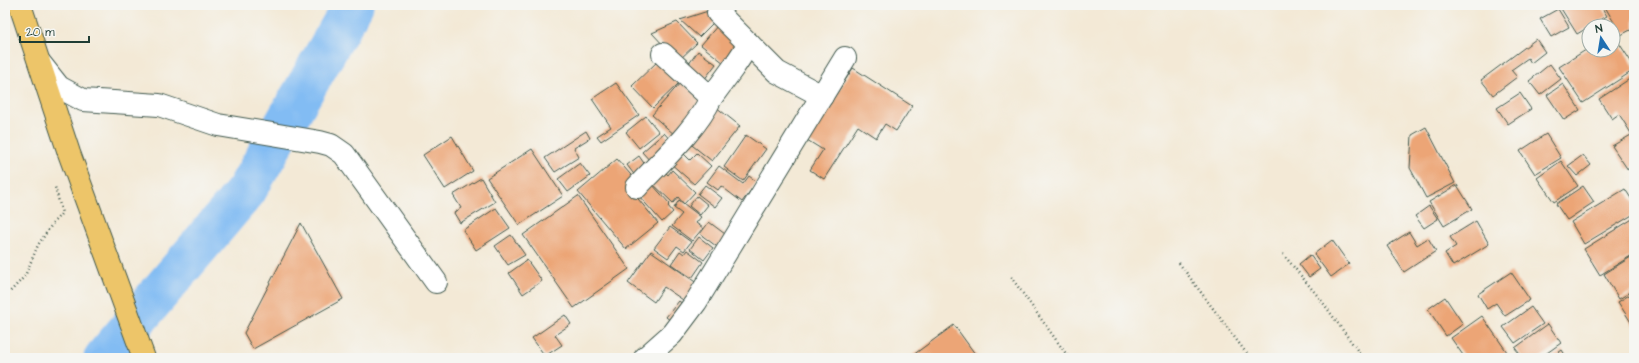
<svg xmlns="http://www.w3.org/2000/svg" width="1639" height="363" font-family="'Architects Daughter',sans-serif">
	<style>
		.lines { fill: none; stroke-linecap: round; stroke-linejoin: round }
		.river { stroke: #82bcf3; stroke-width: 41 }
		.building { fill: #eca576 }
		.minor-casing { stroke: #3f574c; stroke-width: 24 }
		.major-casing { stroke: #3f574c; stroke-width: 24 }
		.path { stroke: #3f574c; stroke-width: 2.5; stroke-dasharray: 1 3; stroke-linecap: butt }
		.minor { stroke: #fff; stroke-width: 22 }
		.major { stroke: #edc569; stroke-width: 22 }
	</style>
	<rect width="100%" height="100%" fill="#f6f6f2"/>
	<filter id="ink" filterUnits="userSpaceOnUse"><feTurbulence type="fractalNoise" baseFrequency=".025" numOctaves="2"/><feDisplacementMap in="SourceGraphic" scale="8" xChannelSelector="R" yChannelSelector="G"/><feConvolveMatrix kernelMatrix="1 2 1 2 8 2 1 2 1" color-interpolation-filters="sRGB"/></filter>
	<filter id="wash" filterUnits="userSpaceOnUse"><feTurbulence type="fractalNoise" baseFrequency=".012" numOctaves="4" result="noise"/><feDisplacementMap in="SourceGraphic" scale="16" xChannelSelector="R" yChannelSelector="G"/><feGaussianBlur stdDeviation="0.9" result="paint"/><feColorMatrix in="noise" values="0 0 0 0 0 0 0 0 0 0 0 0 0 0 0 0 0 1.4 0 .05"/><feComposite in="paint" operator="in"/></filter>
	<g filter="url(#wash)">
		<rect width="100%" height="100%" fill="#f3e9d6"/>
		<g class="lines">
			<polyline class="river" points="104,358 246,191 353,5"/>
		</g>
		<g id="blocks">
			<g class="building">
				<polygon points="1563,5 1600,5 1607,16 1577,34 1560,7"/>
				<polygon points="1604,5 1634,5 1634,28 1621,35"/>
				<polygon points="1558,9 1569,27 1551,37 1540,19"/>
				<polygon points="708,11 717,19 699,37 680,20"/>
				<polygon points="677,22 697,43 678,61 652,33"/>
				<polygon points="718,25 740,43 724,63 701,45"/>
				<polygon points="1613,34 1634,66 1634,70 1583,103 1559,67 1589,48 1589,50 1613,50"/>
				<polygon points="1536,39 1545,52 1531,63 1528,58 1511,70 1517,77 1493,95 1481,80"/>
				<polygon points="698,51 716,64 701,84 684,71"/>
				<polygon points="658,61 679,83 653,108 632,86"/>
				<polygon points="1550,64 1561,79 1540,95 1529,81"/>
				<polygon points="853,68 912,106 896,131 885,124 876,138 858,126 824,179 810,170 823,150 807,140"/>
				<polygon points="1634,76 1634,138 1619,114 1612,119 1599,99"/>
				<polygon points="681,82 704,102 675,135 652,115"/>
				<polygon points="616,83 639,115 601,141 597,136 611,127 592,99"/>
				<polygon points="1563,84 1580,110 1564,120 1547,95"/>
				<polygon points="1520,93 1531,109 1508,124 1497,108"/>
				<polygon points="716,107 740,126 712,161 688,142"/>
				<polygon points="646,116 659,132 639,148 626,132"/>
				<polygon points="1426,127 1455,183 1426,198 1410,168 1412,135"/>
				<polygon points="586,131 590,138 574,148 579,157 555,172 545,158"/>
				<polygon points="664,133 673,143 651,162 642,152"/>
				<polygon points="1546,134 1561,158 1535,174 1520,151"/>
				<polygon points="746,135 766,149 743,181 724,167"/>
				<polygon points="1631,135 1634,140 1634,166 1628,170 1612,146"/>
				<polygon points="452,136 473,171 445,189 423,155"/>
				<polygon points="532,149 563,196 519,225 487,178"/>
				<polygon points="681,151 690,160 697,153 711,166 694,184 670,163"/>
				<polygon points="1583,155 1591,165 1577,176 1568,166"/>
				<polygon points="639,156 648,169 636,177 627,165"/>
				<polygon points="617,159 637,182 629,188 658,223 626,249 578,192"/>
				<polygon points="1561,161 1578,186 1554,202 1537,178"/>
				<polygon points="580,163 590,176 568,192 558,179"/>
				<polygon points="719,166 743,184 749,176 757,182 742,202 721,186 718,190 707,182"/>
				<polygon points="662,169 668,175 672,170 695,192 684,204 678,197 673,203 650,181"/>
				<polygon points="481,178 495,202 460,223 454,213 461,208 453,195"/>
				<polygon points="651,183 670,204 668,206 673,212 662,222 638,195"/>
				<polygon points="705,185 722,198 715,207 698,194"/>
				<polygon points="1457,185 1472,209 1444,226 1429,202"/>
				<polygon points="1583,186 1594,202 1567,220 1556,204"/>
				<polygon points="1625,189 1634,203 1634,214 1584,244 1571,222"/>
				<polygon points="578,196 629,269 574,308 523,235"/>
				<polygon points="697,196 708,205 700,215 689,206"/>
				<polygon points="679,200 701,217 696,223 703,228 692,241 672,226 682,214 674,208"/>
				<polygon points="1429,206 1438,219 1424,228 1415,216"/>
				<polygon points="496,208 510,228 476,250 463,230"/>
				<polygon points="1634,218 1634,254 1600,275 1584,249"/>
				<polygon points="1476,221 1489,244 1453,266 1445,253 1456,246 1450,237"/>
				<polygon points="709,222 729,237 720,249 700,234"/>
				<polygon points="301,223 343,299 253,349 244,333"/>
				<polygon points="670,227 691,242 684,251 677,246 668,258 654,248"/>
				<polygon points="1409,232 1417,245 1428,238 1436,251 1404,272 1387,246"/>
				<polygon points="511,235 525,255 508,265 495,246"/>
				<polygon points="699,237 713,248 704,260 690,249"/>
				<polygon points="1332,240 1349,264 1331,277 1314,254"/>
				<polygon points="687,250 703,262 692,278 671,264 680,251 684,254"/>
				<polygon points="651,251 701,286 689,304 664,287 654,302 628,283"/>
				<polygon points="1310,255 1320,269 1309,277 1299,264"/>
				<polygon points="1634,255 1634,290 1619,299 1604,274"/>
				<polygon points="527,260 542,281 523,294 509,273"/>
				<polygon points="1511,272 1530,300 1505,316 1496,303 1487,309 1478,294"/>
				<polygon points="1634,292 1634,327 1618,302"/>
				<polygon points="1445,297 1463,324 1446,336 1428,309"/>
				<polygon points="679,301 689,309 676,325 666,317"/>
				<polygon points="1531,307 1543,324 1515,343 1503,327"/>
				<polygon points="565,315 571,324 555,335 562,345 545,356 532,338"/>
				<polygon points="1482,316 1507,352 1500,358 1465,358 1451,338"/>
				<polygon points="1548,324 1561,343 1540,358 1523,358 1515,348"/>
				<polygon points="954,325 978,358 909,358"/>
				<polygon points="1562,350 1567,358 1551,358"/>
			</g>
		</g>
	</g>
	<g filter="url(#ink)">
		<use href="#blocks" fill-opacity="0" stroke="#3f574c" stroke-width="1"/>
		<g class="lines">
			<defs>
				<g id="minor">
					<polyline points="718,13 777,72 822,96"/>
					<polyline points="40,63 59,87 83,100 159,105 218,125 320,142 331,145 344,154 436,282"/>
					<polyline points="711,98 733,68 749,44"/>
					<path d="M637 187C661 161 696 130 711 98L663 54"/>
					<polyline points="645,358 672,334 696,302 845,58"/>
				</g>
				<polyline id="major" points="20,5 69,153 144,358"/>
			</defs>
			<use href="#minor" class="minor-casing"/>
			<use href="#major" class="major-casing"/>
			<g class="path">
				<polyline points="1283,254 1321,300 1363,358"/>
				<polyline points="1179,263 1250,358"/>
				<polyline points="1011,277 1069,358"/>
				<polyline points="5,297 25,276 38,245 53,223 62,213 55,187"/>
			</g>
			<use href="#minor" class="minor"/>
			<use href="#major" class="major"/>
		</g>
	</g>
	<rect width="1639" height="363" fill="none" stroke="#f6f6f2" stroke-width="20"/>
	<g transform="translate(1601 38) rotate(348)"><circle r="19" fill="#f6f6f2" stroke="#a0aca6"/>
	<path d="M0-3L7 15L0 10L-7 15Z" fill="#1f6fb2"/>
	<text y="-6" font-size="11" font-weight="bold" text-anchor="middle" fill="#1f3d34">N</text>
	</g>
	<path d="M20 36v6h69v-6" fill="none" stroke="#1f3d34" stroke-width="2"/>
	<text x="26" y="36" font-size="12" fill="#1f3d34" stroke="#f6f6f2" stroke-width="3" paint-order="stroke">20 m</text>
</svg>
